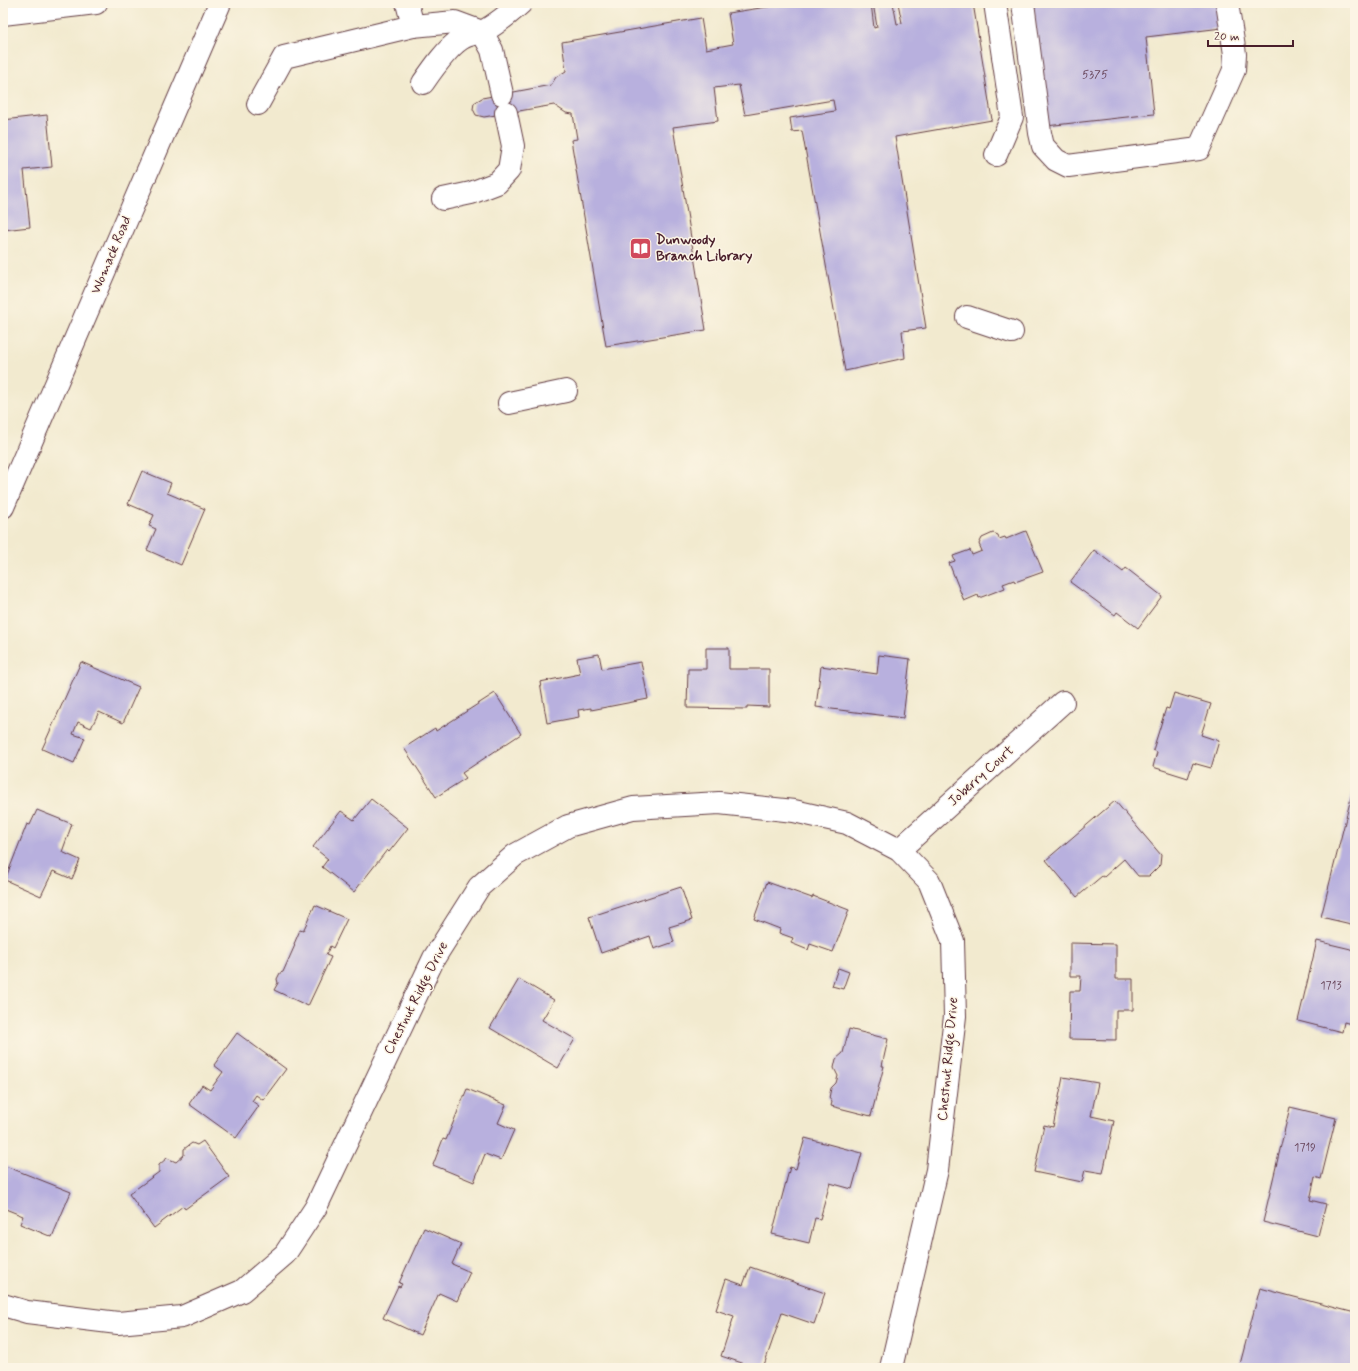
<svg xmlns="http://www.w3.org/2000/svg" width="1358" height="1371" font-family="Mynerve,sans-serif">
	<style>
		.building { fill: #b8b0de }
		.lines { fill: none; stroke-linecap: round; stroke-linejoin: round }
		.minor-casing { stroke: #633d44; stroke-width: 24 }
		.minor { stroke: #fff; stroke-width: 22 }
		.labels { text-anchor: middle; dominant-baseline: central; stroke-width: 3; stroke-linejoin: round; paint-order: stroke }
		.number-label { font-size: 12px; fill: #664358 }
		.poi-label { font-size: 14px; font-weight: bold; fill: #4a1f2b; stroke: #fcf5e5; text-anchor: start }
		.street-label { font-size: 14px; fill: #4a1f2b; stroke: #fcf5e5 }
	</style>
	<rect width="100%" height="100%" fill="#fcf5e5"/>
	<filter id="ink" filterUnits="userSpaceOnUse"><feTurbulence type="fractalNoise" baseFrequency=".025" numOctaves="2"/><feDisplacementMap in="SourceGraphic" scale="8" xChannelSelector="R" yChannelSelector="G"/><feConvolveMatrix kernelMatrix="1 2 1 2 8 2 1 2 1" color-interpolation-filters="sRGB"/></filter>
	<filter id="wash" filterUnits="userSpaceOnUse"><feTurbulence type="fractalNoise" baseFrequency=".012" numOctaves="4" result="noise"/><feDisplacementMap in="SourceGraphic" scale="16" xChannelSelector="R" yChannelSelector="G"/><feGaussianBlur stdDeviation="0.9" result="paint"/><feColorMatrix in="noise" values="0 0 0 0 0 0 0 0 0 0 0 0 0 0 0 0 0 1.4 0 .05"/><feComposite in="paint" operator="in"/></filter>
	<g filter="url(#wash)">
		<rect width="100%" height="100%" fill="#f2eacf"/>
		<g id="blocks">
			<g class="building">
				<polygon points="793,3 871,3 874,28 877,27 873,3 893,3 897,24 902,23 898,3 973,3 992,120 895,137 926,328 902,331 905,358 845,371 802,131 792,132 790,118 835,111 833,100 745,115 739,85 714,88 718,121 673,127 706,330 606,346 571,140 577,139 573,114 566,113 554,105 484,117 476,115 473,109 474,103 482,98 551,85 556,77 566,71 562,42 701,18 706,49 733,44 728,13"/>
				<polygon points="1033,3 1220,3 1222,28 1146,37 1154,114 1046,126"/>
				<polygon points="47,115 52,167 24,170 30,227 3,230 3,120"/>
				<polygon points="142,471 171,483 167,493 205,509 181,565 147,550 156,529 149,526 154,515 128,504"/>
				<polygon points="1026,531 1043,572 1015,582 1014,580 1003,584 1005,588 979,598 978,595 964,601 949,563 955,561 953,556 970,550 972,555 982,551 979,544 982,538 993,533 998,535 999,539 1005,537 1006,539"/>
				<polygon points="1094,550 1123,572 1126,568 1162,596 1138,628 1117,612 1115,615 1070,582"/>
				<polygon points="706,648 729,648 729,669 769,669 769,707 747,706 747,709 687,708 688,669 706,669"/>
				<polygon points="599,654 602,669 641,662 648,699 591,710 591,708 578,710 579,717 547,723 540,682 580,674 577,658"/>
				<polygon points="879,655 910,659 903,718 816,707 821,666 877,674"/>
				<polygon points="81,662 139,687 123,723 99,712 91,728 78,722 73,734 85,738 74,763 42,749"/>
				<polygon points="495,693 521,734 462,773 466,778 436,797 404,748 435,728 436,731"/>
				<polygon points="1174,693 1211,704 1201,735 1219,741 1211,768 1193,763 1188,778 1153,767 1157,752 1153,750 1166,708 1169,709"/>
				<polygon points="1354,786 1355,786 1355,925 1321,917"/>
				<polygon points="371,799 408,828 389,852 387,850 354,892 322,867 328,859 313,847 341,811 354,820"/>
				<polygon points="1115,801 1161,855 1160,865 1149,876 1138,876 1124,859 1104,877 1102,876 1077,897 1046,860"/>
				<polygon points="37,810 72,824 62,852 80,860 72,879 53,871 41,896 5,880 27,824 30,825"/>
				<polygon points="767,882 812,898 813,896 849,910 833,952 810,944 808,950 791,943 793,938 779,933 780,929 754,919"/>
				<polygon points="681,887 692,920 669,927 674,942 654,949 650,936 601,953 589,917"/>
				<polygon points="315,905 347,919 333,948 330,946 326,955 331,957 308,1006 274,990 278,983 277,979 280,973 283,972 295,945 294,944 300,930 303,931"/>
				<polygon points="1317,941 1355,950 1355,1025 1344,1022 1342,1032 1298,1021"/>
				<polygon points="1070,943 1116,944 1116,979 1133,979 1133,1010 1116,1010 1116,1040 1069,1039 1070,991 1080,991 1081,976 1070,976"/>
				<polygon points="838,968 849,972 843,989 832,986"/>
				<polygon points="519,979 554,1000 542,1020 575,1039 558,1068 490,1028"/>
				<polygon points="849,1029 888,1039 882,1066 884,1066 871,1116 831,1106 832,1102 829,1098 831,1088 836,1083 838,1076 834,1068 836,1059 843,1053"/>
				<polygon points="237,1033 286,1069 263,1100 256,1095 252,1101 259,1106 236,1138 189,1104 202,1085 210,1090 223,1072 214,1065"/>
				<polygon points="1063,1077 1098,1083 1091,1116 1114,1121 1103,1173 1085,1170 1082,1182 1034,1172 1044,1125 1053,1127"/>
				<polygon points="467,1089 506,1105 498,1123 514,1130 501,1160 485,1154 474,1182 433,1165 443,1139 446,1140"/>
				<polygon points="1290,1107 1336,1118 1321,1179 1315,1177 1310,1200 1326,1204 1318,1236 1263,1222"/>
				<polygon points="805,1138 862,1153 852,1189 830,1183 820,1219 815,1218 809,1243 772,1234 790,1167 796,1169"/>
				<polygon points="203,1141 229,1177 185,1209 183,1206 154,1228 129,1194 159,1172 159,1165 167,1158 176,1162 184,1155 184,1149 192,1143 197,1145"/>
				<polygon points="3,1165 71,1192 52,1237 20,1224 23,1216 3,1208"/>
				<polygon points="424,1228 461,1244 452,1264 470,1272 457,1301 439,1293 420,1335 383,1318 398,1286 400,1287 402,1284 399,1283"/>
				<polygon points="750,1267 825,1293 814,1324 782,1313 763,1368 757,1368 721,1356 734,1316 716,1310 726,1279 743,1285"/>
				<polygon points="1260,1288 1355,1313 1355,1368 1239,1368"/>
				<polygon points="1048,1366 1048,1368 1024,1368 1024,1367"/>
			</g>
		</g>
	</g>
	<g filter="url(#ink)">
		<use href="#blocks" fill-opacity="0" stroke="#633d44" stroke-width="1"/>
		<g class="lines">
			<defs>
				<g id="minor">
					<polyline points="995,3 1012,117 996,155"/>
					<polyline points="1023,3 1040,133 1043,146 1056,160 1068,166 1199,149 1234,70 1235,54 1227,3"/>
					<polyline points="3,14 96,3"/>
					<polyline points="413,26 455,22 482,32 492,50 502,94"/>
					<path d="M423 83C432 70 447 48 461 39 468 34 477 34 484 31 498 23 510 13 521 3"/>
					<polyline points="258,104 284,57 413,26 407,3"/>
					<polyline points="443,199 471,193 497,183 509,170 513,146 506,113"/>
					<polyline points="967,317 1012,332"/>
					<polyline points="509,403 566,391"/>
					<polyline points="3,507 220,3"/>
					<polyline points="899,850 1063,702"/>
					<polyline points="3,1305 27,1312 118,1323 182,1317 242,1291 285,1254 316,1207 434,958 479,887 515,855 568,826 633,808 719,803 794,811 847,823 899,850 929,881 953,941 955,1016 937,1170 891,1368"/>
				</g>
			</defs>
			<use href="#minor" class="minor-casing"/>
			<use href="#minor" class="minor"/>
		</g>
	</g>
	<defs>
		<symbol id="library-square" viewBox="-11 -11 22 22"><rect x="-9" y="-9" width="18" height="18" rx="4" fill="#d1495b" stroke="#fcf5e5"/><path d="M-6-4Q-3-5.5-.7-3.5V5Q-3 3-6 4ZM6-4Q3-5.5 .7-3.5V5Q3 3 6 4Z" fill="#fff"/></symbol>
	</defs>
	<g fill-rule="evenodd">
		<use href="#library-square" x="628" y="236" width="25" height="25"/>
	</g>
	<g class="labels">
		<g class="number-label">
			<text x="1095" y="75">5375</text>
			<text x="1331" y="986">1713</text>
			<text x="1305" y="1148">1719</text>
		</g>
		<g class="poi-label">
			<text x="656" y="240">Dunwoody<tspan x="656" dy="16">Branch Library</tspan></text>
		</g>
		<g class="street-label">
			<text transform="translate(111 255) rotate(-67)">Womack Road</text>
			<text transform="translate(981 776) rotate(-42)">Joberry Court</text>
			<text transform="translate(416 998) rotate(-63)">Chestnut Ridge Drive</text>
			<text transform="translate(948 1059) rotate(-85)">Chestnut Ridge Drive</text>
		</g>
	</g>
	<rect width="1358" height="1371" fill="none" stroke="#fcf5e5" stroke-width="16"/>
	<path d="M1208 40v6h85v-6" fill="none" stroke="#4a1f2b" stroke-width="2"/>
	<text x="1214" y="40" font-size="12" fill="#4a1f2b" stroke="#fcf5e5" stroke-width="3" paint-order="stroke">20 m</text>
</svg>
